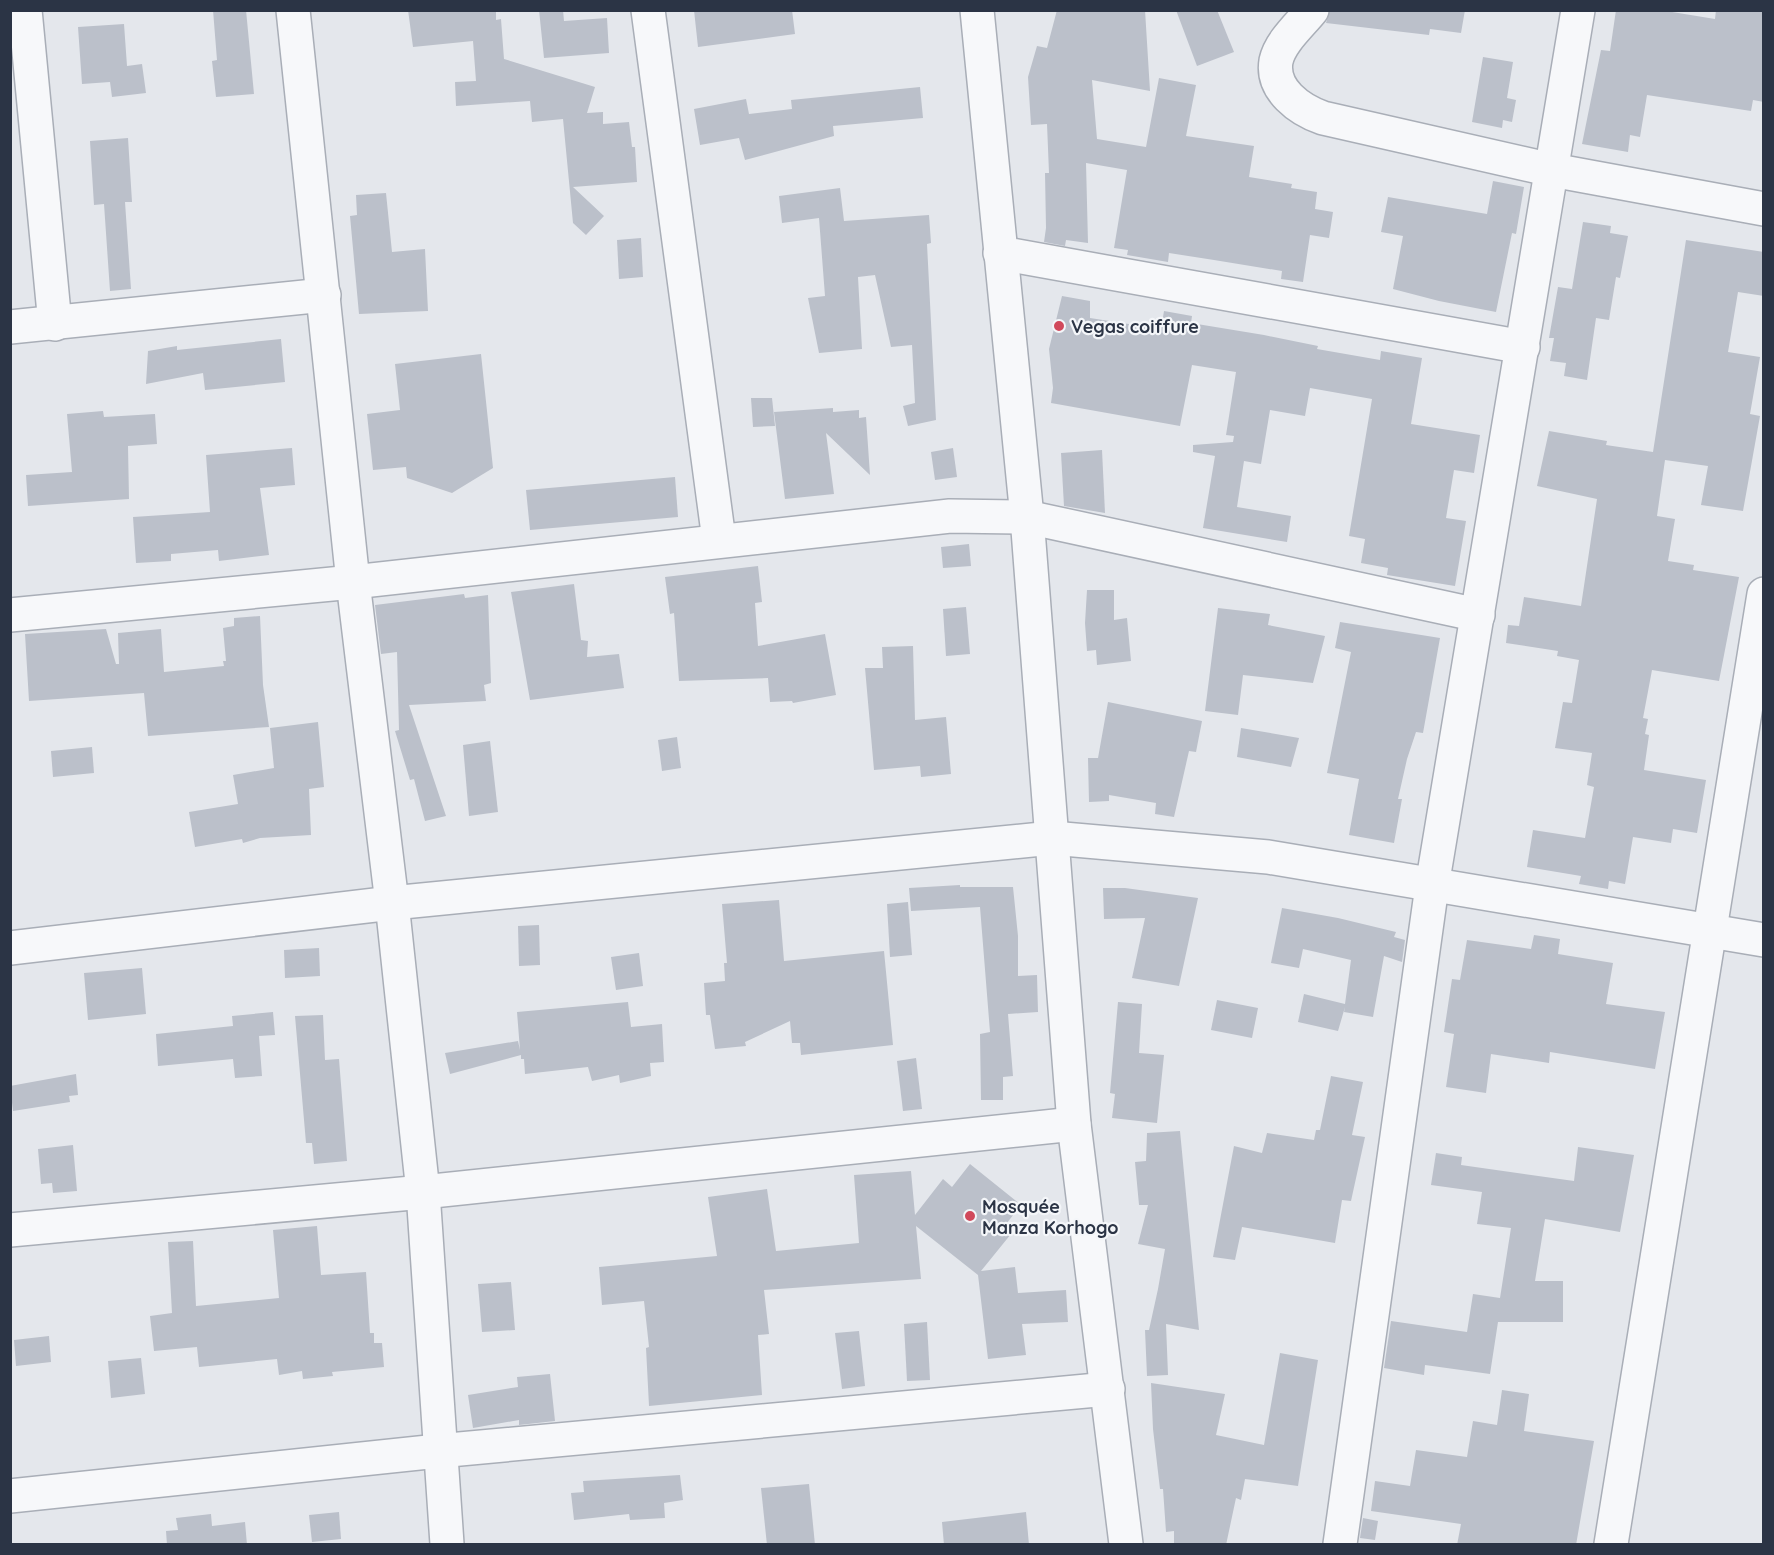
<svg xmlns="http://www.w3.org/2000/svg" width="1774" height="1555" font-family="Quicksand,sans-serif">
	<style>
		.building { fill: #bbc0ca }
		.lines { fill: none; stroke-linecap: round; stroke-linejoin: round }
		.minor-casing { stroke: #a9aeb7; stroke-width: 36 }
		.minor { stroke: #f7f8fa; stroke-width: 33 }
		.poi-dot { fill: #d1495b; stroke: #f4f6f9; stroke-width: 2 }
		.labels { text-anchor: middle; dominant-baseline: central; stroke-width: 4.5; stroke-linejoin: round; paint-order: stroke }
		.poi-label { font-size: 18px; font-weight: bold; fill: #2b3445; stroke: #f4f6f9; text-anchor: start }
	</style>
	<rect width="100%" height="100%" fill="#e4e7ec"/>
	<g class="building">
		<polygon points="213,10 246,10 254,94 216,97 212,61 217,60"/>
		<polygon points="408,10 496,10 496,20 501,19 504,59 595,87 587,113 603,112 603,124 629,122 632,147 635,147 637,182 573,187 604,216 586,235 573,223 563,119 532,122 530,101 456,106 455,82 476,81 473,41 413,47"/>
		<polygon points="539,10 563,10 564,21 607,18 609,53 544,58"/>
		<polygon points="694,10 792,10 795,34 698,47"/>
		<polygon points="1057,10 1145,10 1150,91 1092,80 1097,139 1146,147 1159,78 1196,85 1186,136 1254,146 1249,177 1292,184 1291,188 1317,192 1315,209 1333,212 1329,238 1310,235 1303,282 1281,279 1282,271 1214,260 1169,253 1168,262 1127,255 1128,250 1114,248 1127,170 1086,163 1088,243 1066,240 1065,246 1044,242 1046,228 1045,173 1049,173 1047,124 1031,125 1028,77 1037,46 1047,48"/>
		<polygon points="1176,10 1217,10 1234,52 1197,66"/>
		<polygon points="1330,10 1465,10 1461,33 1430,29 1429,35 1326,23"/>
		<polygon points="1616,10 1660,10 1715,19 1716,10 1764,10 1764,102 1753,100 1751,111 1647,95 1640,137 1630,135 1628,152 1582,144 1601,50 1610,51"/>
		<polygon points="124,24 127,66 142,64 146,93 112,97 110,82 82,84 78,27"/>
		<polygon points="1483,57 1513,62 1507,98 1516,100 1512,122 1503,120 1502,128 1472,122"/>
		<polygon points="920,87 923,118 833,126 834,136 745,160 739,138 700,145 694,109 746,99 749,114 792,109 791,100"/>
		<polygon points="128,138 132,202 125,202 131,289 110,291 104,204 94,205 90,141"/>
		<polygon points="1493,181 1524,187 1516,234 1512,233 1496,312 1439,301 1393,289 1403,236 1381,232 1388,197 1487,214"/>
		<polygon points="840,188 844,221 929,215 931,243 927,244 936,420 908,426 903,406 915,403 912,345 891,347 875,275 858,277 862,349 819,353 808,298 825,296 819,218 782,223 779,196"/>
		<polygon points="386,193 392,252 425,249 428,311 359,314 350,216 357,215 356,195"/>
		<polygon points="1583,222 1611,226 1610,233 1628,236 1620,278 1616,277 1609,320 1596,318 1587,380 1564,376 1566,363 1550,361 1554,338 1549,338 1558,287 1572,289"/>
		<polygon points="641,238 643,277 619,279 617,240"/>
		<polygon points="1686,240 1764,252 1764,296 1738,292 1728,352 1760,357 1750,414 1760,416 1743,511 1701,505 1708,466 1665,460 1657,516 1675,519 1668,561 1694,565 1693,570 1739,577 1719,681 1652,670 1643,718 1648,719 1645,734 1649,735 1644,770 1706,780 1697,833 1673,829 1671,843 1633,837 1625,884 1609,881 1608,889 1579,884 1581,876 1527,867 1533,830 1585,838 1594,787 1587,785 1592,753 1555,748 1563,702 1572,703 1579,660 1557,656 1558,651 1506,643 1508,625 1519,626 1524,597 1581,606 1597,499 1537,486 1549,431 1607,441 1606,445 1653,452"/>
		<polygon points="1062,296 1090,301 1090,318 1161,329 1164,311 1192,316 1191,323 1264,335 1318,346 1317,349 1380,360 1381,351 1422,358 1411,424 1480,435 1474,473 1454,470 1446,518 1466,521 1455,586 1387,575 1388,568 1361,563 1365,539 1349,536 1372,399 1310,388 1305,416 1270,410 1261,464 1244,461 1237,507 1291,516 1287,542 1203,528 1215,456 1193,452 1193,445 1233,442 1234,436 1226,435 1236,372 1192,365 1180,426 1051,403 1053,388 1049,349"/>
		<polygon points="281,339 285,382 205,390 203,373 146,384 148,351 177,346 177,350"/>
		<polygon points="481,354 493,468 452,493 407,478 406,467 373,470 367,414 400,410 395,364"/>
		<polygon points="751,398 772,398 775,426 753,427"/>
		<polygon points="833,408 833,412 859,410 859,418 866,417 870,475 826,433 834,494 785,499 774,412"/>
		<polygon points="103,411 104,417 155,414 157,444 128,446 129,499 28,506 26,475 72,472 67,414"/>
		<polygon points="292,448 295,485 260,488 269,555 219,561 218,550 171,554 171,561 136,563 133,517 210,512 206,455"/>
		<polygon points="953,448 957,477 935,480 931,452"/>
		<polygon points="1102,450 1105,513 1064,506 1061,453"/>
		<polygon points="675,477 678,517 530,530 526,490"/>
		<polygon points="969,544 971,566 943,568 941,547"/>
		<polygon points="758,566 762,602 755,603 758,646 825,634 836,695 793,703 792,701 770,702 768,678 679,681 674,613 670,614 665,577"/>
		<polygon points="574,584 581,640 588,641 587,657 619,654 624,688 530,700 511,592"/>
		<polygon points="1087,590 1114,590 1114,620 1127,618 1131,661 1097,665 1096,650 1087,651 1085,623"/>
		<polygon points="464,594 465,598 488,595 491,683 484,685 486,701 409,705 446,816 425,821 414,779 410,780 395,731 399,730 397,652 381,654 375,605"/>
		<polygon points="966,607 970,654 946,656 943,609"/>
		<polygon points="1218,608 1270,614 1268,625 1325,636 1313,683 1243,675 1238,715 1205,711"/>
		<polygon points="260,616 263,685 269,727 148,736 144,693 29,701 25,634 106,629 116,664 119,664 118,633 161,629 164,672 224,666 223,661 226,661 223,628 234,626 234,618"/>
		<polygon points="1340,622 1440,638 1423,733 1416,732 1407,759 1398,799 1402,799 1394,843 1349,835 1359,779 1327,773 1351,652 1335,648"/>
		<polygon points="913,646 915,720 946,717 951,774 921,777 920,766 874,770 865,668 883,668 882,647"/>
		<polygon points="1108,702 1202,721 1196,752 1189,751 1174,817 1155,814 1156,803 1109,795 1109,801 1089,802 1088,758 1098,758"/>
		<polygon points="318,722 324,787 309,789 311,835 260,838 243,843 242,839 195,847 189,812 238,804 233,775 274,768 270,728"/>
		<polygon points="1241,728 1299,738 1291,767 1237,757"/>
		<polygon points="677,737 681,768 662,771 658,740"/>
		<polygon points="490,741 498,812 469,816 463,745"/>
		<polygon points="92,747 94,773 53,777 51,751"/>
		<polygon points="960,885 960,887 1013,887 1018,936 1018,976 1037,975 1038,1012 1008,1014 1013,1076 1003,1077 1003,1100 981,1100 980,1034 990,1032 980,907 911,911 909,888"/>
		<polygon points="1103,888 1125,888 1198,898 1179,986 1132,978 1145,918 1104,919"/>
		<polygon points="779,900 784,961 884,951 893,1045 801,1055 800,1043 792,1043 790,1021 745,1042 746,1046 715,1049 710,1015 706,1015 704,983 725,981 724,963 727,963 722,904"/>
		<polygon points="908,902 912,955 890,957 887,904"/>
		<polygon points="1282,908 1338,918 1396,932 1394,937 1405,940 1402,962 1384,956 1373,1017 1344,1012 1345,1007 1338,1031 1298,1022 1304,994 1345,1004 1351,960 1303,949 1299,968 1271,963"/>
		<polygon points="539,925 540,965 519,966 518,926"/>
		<polygon points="1534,935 1560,939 1558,954 1613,963 1606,1004 1665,1012 1655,1069 1550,1052 1549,1063 1491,1054 1486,1093 1446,1087 1454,1034 1444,1032 1452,979 1460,980 1467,940 1531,949"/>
		<polygon points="319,948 320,976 285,978 284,950"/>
		<polygon points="639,953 643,986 616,990 611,957"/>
		<polygon points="142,968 146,1014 88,1020 84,973"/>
		<polygon points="1217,1000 1258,1008 1252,1038 1211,1030"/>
		<polygon points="628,1002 631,1027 662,1024 664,1062 650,1063 651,1076 620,1083 619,1075 592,1081 588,1067 525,1074 524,1059 521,1059 521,1055 450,1074 445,1053 518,1041 520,1050 517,1012"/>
		<polygon points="1118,1002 1142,1004 1139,1053 1164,1055 1157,1123 1112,1118 1115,1094 1110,1093"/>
		<polygon points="273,1012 275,1035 259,1036 262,1076 235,1078 233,1059 158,1066 156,1034 233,1026 232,1016"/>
		<polygon points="323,1015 325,1060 339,1059 347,1161 314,1164 312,1143 306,1143 295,1016"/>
		<polygon points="916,1058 922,1109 903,1111 897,1061"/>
		<polygon points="76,1074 78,1095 69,1096 70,1102 13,1111 10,1086"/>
		<polygon points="1331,1076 1363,1082 1352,1135 1365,1137 1351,1201 1342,1200 1335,1243 1242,1227 1235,1260 1213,1257 1234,1146 1262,1153 1267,1133 1314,1140 1316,1130 1320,1130"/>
		<polygon points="1180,1131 1199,1330 1166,1324 1168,1375 1147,1376 1145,1330 1149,1330 1158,1289 1165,1249 1138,1244 1148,1205 1139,1205 1135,1162 1146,1161 1147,1133"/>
		<polygon points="73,1145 77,1191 53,1193 52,1183 41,1184 38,1149"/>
		<polygon points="1578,1147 1634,1155 1620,1232 1545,1219 1535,1281 1563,1281 1563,1322 1498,1322 1490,1374 1425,1365 1424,1375 1384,1368 1391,1321 1467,1332 1473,1294 1500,1298 1511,1228 1477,1224 1482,1192 1431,1185 1436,1153 1462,1157 1461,1165 1574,1181"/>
		<polygon points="970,1164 1021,1205 1003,1228 1011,1234 981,1271 1015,1267 1018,1293 1066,1290 1068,1322 1022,1324 1026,1355 988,1359 978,1275 916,1226 921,1279 764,1290 769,1334 758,1335 762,1395 649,1406 646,1348 649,1347 644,1301 602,1305 599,1267 717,1256 708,1197 767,1189 776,1251 859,1243 854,1175 911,1171 915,1215 943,1179 952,1187"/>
		<polygon points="317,1226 321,1275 366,1272 370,1333 374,1333 374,1343 382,1343 384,1367 332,1372 333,1376 303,1379 302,1371 279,1375 277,1359 199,1367 197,1347 154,1351 150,1316 172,1313 168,1242 193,1241 196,1306 279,1298 273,1230"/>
		<polygon points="511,1282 515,1330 482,1332 478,1284"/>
		<polygon points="927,1322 930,1380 907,1381 904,1324"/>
		<polygon points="859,1331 865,1386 842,1389 835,1333"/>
		<polygon points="49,1336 51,1362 16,1366 14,1340"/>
		<polygon points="1280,1353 1318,1360 1298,1486 1245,1479 1241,1500 1236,1498 1226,1545 1174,1545 1174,1531 1166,1532 1163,1489 1160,1489 1153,1429 1151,1383 1225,1394 1216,1435 1264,1445"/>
		<polygon points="141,1358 145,1394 111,1398 108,1361"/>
		<polygon points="550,1374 555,1421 519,1425 519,1420 473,1428 468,1395 518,1387 517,1377"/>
		<polygon points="1502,1390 1529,1394 1524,1431 1594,1441 1576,1545 1457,1545 1461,1524 1371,1511 1375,1481 1410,1486 1416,1450 1467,1457 1473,1421 1497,1425"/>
		<polygon points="680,1475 683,1500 664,1503 665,1518 630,1520 629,1514 574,1520 571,1493 584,1492 583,1481"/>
		<polygon points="809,1484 815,1545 767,1545 761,1488"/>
		<polygon points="339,1512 341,1539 312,1542 309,1515"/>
		<polygon points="1026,1512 1029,1545 944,1545 942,1522"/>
		<polygon points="211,1514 212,1526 245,1522 247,1545 167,1545 166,1531 178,1530 176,1518"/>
		<polygon points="1363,1518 1378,1521 1375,1540 1360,1538"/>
	</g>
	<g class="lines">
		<defs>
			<g id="minor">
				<polyline points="25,10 55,324"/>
				<polyline points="293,10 353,582 392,903 423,1192 447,1544"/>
				<polyline points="648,10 719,540"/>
				<polyline points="977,10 1027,517 1074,1124 1126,1544"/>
				<path d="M1312 10C1300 25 1280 42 1276 61 1271 90 1300 110 1323 118L1552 170 1764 209"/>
				<polyline points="1000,253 1523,347"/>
				<polyline points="10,327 324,295"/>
				<polyline points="10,615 353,582 950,516 1027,517 1478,615"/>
				<polyline points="10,948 392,903 1052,838 1268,857 1764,940"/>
				<polyline points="10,1230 423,1192 1074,1124"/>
				<polyline points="10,1496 438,1451 1108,1389"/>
				<polyline points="1340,1544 1432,886 1578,10"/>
				<polyline points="1611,1544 1764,594"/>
			</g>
		</defs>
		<use href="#minor" class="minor-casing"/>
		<use href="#minor" class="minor"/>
	</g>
	<g class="poi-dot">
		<circle cx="1059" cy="326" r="6"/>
		<circle cx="970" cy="1216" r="6"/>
	</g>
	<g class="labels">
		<g class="poi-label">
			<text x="1071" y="326">Vegas coiffure</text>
			<text x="982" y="1206">Mosquée<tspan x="982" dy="21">Manza Korhogo</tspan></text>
		</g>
	</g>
	<rect width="1774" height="1555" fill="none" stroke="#2b3445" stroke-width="24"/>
</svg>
